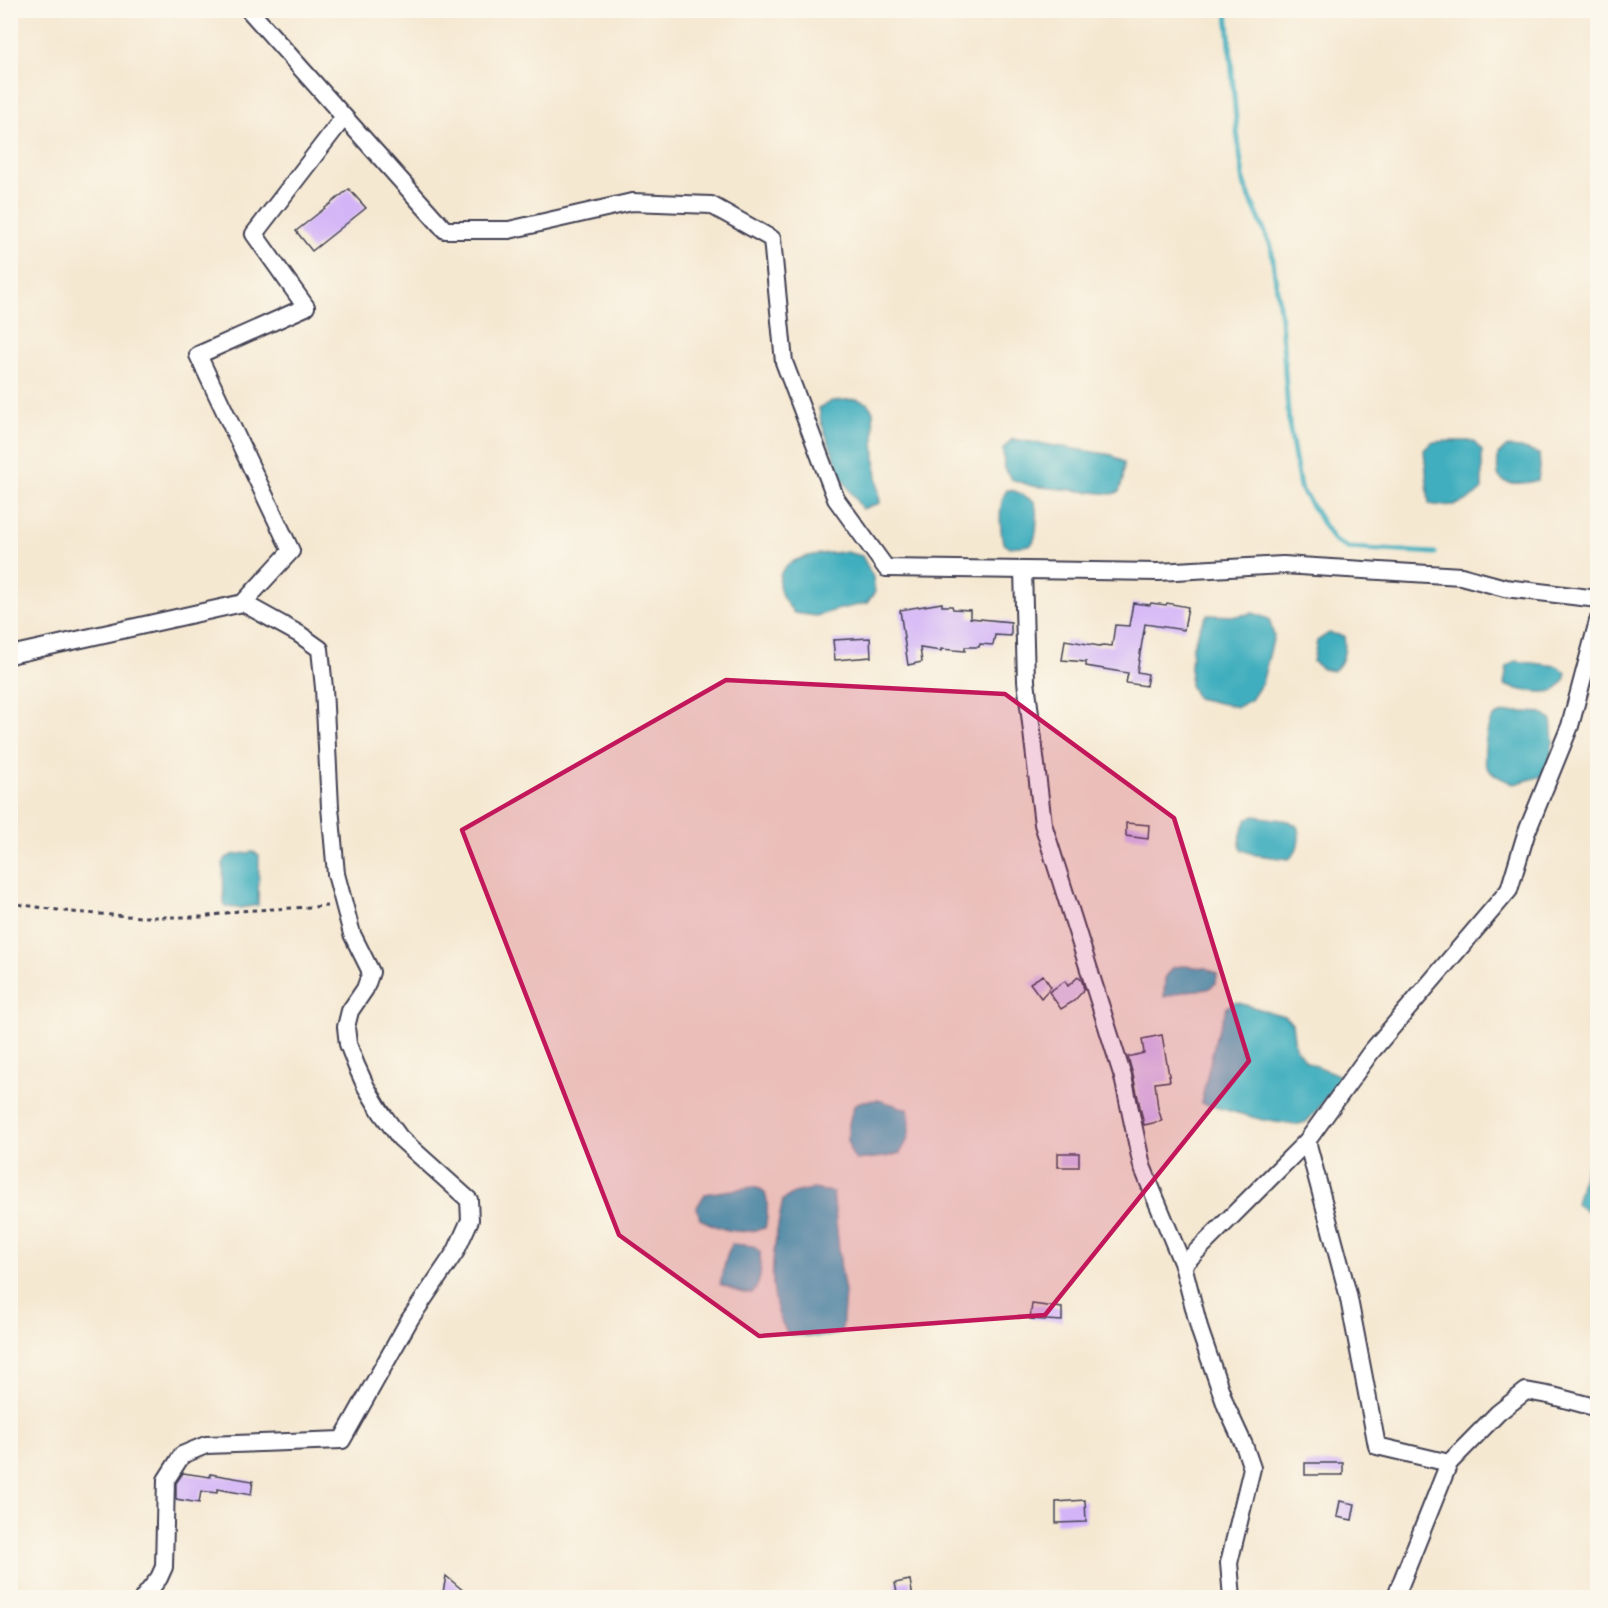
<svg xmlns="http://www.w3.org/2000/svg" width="1608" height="1608" font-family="'IM FELL Double Pica',serif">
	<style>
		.water { fill: #40aebe; stroke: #31687c; stroke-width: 1.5 }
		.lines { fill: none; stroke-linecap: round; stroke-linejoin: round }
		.stream { stroke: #40aebe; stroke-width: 5 }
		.building { fill: #d3b4f7 }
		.street-casing { stroke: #424052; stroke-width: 20 }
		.path { stroke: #424052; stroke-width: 3; stroke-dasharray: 4.5 4.5; stroke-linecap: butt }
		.street { stroke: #fff; stroke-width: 16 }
		.marked { fill: #c2185b; fill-opacity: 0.2; stroke: #c2185b; stroke-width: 4.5; stroke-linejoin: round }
	</style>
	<rect width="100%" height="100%" fill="#fbf7ec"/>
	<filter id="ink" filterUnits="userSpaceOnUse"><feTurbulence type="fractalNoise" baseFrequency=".0167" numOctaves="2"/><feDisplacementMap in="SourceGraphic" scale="12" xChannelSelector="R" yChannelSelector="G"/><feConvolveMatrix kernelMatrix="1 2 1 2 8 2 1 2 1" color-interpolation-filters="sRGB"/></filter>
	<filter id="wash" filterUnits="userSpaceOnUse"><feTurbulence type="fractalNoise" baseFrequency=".008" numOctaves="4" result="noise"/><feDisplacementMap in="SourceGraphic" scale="24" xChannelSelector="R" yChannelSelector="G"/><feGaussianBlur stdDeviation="1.35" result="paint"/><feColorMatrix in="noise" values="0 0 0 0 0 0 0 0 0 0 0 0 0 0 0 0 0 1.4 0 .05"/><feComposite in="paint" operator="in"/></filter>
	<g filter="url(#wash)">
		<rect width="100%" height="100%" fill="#f5e8d1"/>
		<g class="water">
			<polygon points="857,399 867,403 873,411 875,460 880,503 862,509 843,480 821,422 819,408 832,401"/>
			<polygon points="1012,439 1112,455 1124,463 1123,479 1119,492 1112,494 1032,486 1011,479 1004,467 1003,449"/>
			<path d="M1452 441H1473L1482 451V489C1466 505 1451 508 1429 504L1424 450 1432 442Z"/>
			<path d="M1506 447 1521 448 1539 454 1540 468 1538 480C1529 483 1502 488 1498 474 1497 469 1498 461 1498 455Z"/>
			<path d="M1007 490 1015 491 1035 502C1037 515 1039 535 1031 545L1009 547 1003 543C1000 527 997 504 1007 490Z"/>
			<path d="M846 552 862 556 873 577 875 592 867 603 836 610 816 616 794 613C790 607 783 600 781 593 768 555 823 553 846 552Z"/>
			<polygon points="1253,613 1269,619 1274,636 1262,683 1251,700 1237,707 1197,698 1190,685 1192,649 1201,625 1207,615 1238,616"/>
			<path d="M1329 633 1344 636C1346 649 1344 664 1333 671L1323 669 1313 662 1317 641Z"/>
			<path d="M1515 661 1557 666 1566 672 1564 681 1554 691C1536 694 1521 691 1504 685L1507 667Z"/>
			<path d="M1526 712 1542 713 1551 720 1553 741 1550 761 1542 776 1514 784C1505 780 1493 776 1487 767 1482 759 1486 724 1494 717 1502 711 1517 712 1526 712Z"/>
			<path d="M1254 816 1289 821 1297 826C1301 837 1299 851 1289 859L1256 855 1242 850C1237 840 1243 828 1247 819Z"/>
			<polygon points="253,852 259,855 258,905 240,908 226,907 224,903 223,864 226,858 232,855"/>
			<polygon points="1183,966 1206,968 1217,974 1216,983 1208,989 1186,991 1164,997 1165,978 1173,967"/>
			<polygon points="1235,1002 1284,1016 1292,1023 1295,1047 1307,1062 1341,1076 1319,1108 1306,1122 1295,1125 1263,1120 1201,1103 1215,1041 1227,1007"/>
			<path d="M878 1100 908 1109C912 1126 910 1139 900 1153L885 1157 856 1160C843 1146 848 1121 855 1104L863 1101Z"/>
			<path d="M1597 1142V1219L1576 1204C1581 1182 1587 1161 1597 1142Z"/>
			<path d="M753 1187C755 1188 761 1189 762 1190 770 1195 767 1221 765 1228 738 1235 724 1231 700 1219L697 1207 705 1194Z"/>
			<path d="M812 1189 833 1192 841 1270 845 1292 842 1331C826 1340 806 1336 788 1334 763 1294 774 1243 783 1200L794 1193Z"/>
			<path d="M732 1244 753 1246 760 1252C761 1267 762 1281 753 1293H743L720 1284 727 1255Z"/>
		</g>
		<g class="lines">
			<polyline class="stream" points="1227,10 1237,132 1244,184 1271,246 1281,319 1289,424 1300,487 1334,541 1348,548 1435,553"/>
		</g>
		<g id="blocks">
			<g class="building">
				<polygon points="349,189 366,208 312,251 296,231"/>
				<polygon points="942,603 942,606 952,606 953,609 970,610 970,618 1011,622 1011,636 995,635 993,645 980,644 979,647 965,647 965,651 941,649 941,651 920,648 922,662 908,665 900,610"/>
				<polygon points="1133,603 1150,605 1151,603 1166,605 1167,603 1188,607 1184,630 1145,624 1137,672 1148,674 1146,686 1126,683 1128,673 1086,666 1086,662 1062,660 1065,640 1099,646 1103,645 1112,646 1115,625 1129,626"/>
				<polygon points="870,638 871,657 835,660 833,640"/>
				<polygon points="1126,823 1149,825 1148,839 1126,836"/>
				<polygon points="1043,975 1051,987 1041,998 1030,983"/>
				<polygon points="1078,977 1082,981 1084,990 1074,1001 1061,1009 1049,992 1065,981 1068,986"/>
				<polygon points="1162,1035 1170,1081 1155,1083 1158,1108 1162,1121 1144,1125 1133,1075 1128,1057 1144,1053 1142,1039"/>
				<rect x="1058" y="1153" width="21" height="14"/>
				<polygon points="1032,1304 1062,1308 1062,1321 1030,1319"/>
				<rect x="1305" y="1463" width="38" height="12"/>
				<polygon points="183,1473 210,1477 210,1474 253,1481 251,1495 217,1489 217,1493 201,1491 199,1503 176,1499 176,1483"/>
				<polygon points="1085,1500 1086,1522 1056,1523 1056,1502"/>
				<polygon points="1340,1501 1355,1504 1352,1520 1337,1517"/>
				<polygon points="446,1576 472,1598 442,1598"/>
				<polygon points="910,1580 913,1598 898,1598 895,1583"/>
			</g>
		</g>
	</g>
	<g filter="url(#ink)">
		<use href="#blocks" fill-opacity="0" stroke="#424052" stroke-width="1.5"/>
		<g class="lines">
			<defs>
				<g id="street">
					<polyline points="249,10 445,230 509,230 632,202 711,205 772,239 784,362 836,499 886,568 1158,572 1283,565 1461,576 1505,588 1598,599"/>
					<polyline points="1023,570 1026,681 1043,824 1123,1077 1142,1166 1183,1265"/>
					<polyline points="1598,621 1570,726 1526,834 1509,890 1371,1052 1307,1141 1348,1294 1377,1446 1449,1463 1498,1413 1526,1391 1553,1396 1598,1408"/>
					<polyline points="10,655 243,603 291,551 198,355 306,307 254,234 344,117"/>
					<polyline points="143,1598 159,1578 164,1567 166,1480 182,1455 206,1445 342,1440 410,1319 456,1251 470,1220 469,1200 400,1138 381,1112 366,1087 356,1065 348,1044 346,1027 350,1011 365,989 371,972 352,934 336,874 330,807 324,688 320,649 299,634 243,603"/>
					<polyline points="1232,1598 1229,1563 1252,1468 1244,1445 1226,1406 1200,1331 1183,1265 1307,1141"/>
					<polyline points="1395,1598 1449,1463"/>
				</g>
			</defs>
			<use href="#street" class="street-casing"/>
			<polyline class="path" points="10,903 71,912 141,917 203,917 238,911 327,906"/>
			<use href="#street" class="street"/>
		</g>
	</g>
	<path class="marked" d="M726 680 1005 694 1174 818 1249 1061 1045 1315 759 1336 619 1235 462 830Z"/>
	<rect width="1608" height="1608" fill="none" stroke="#fbf7ec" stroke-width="36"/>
</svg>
